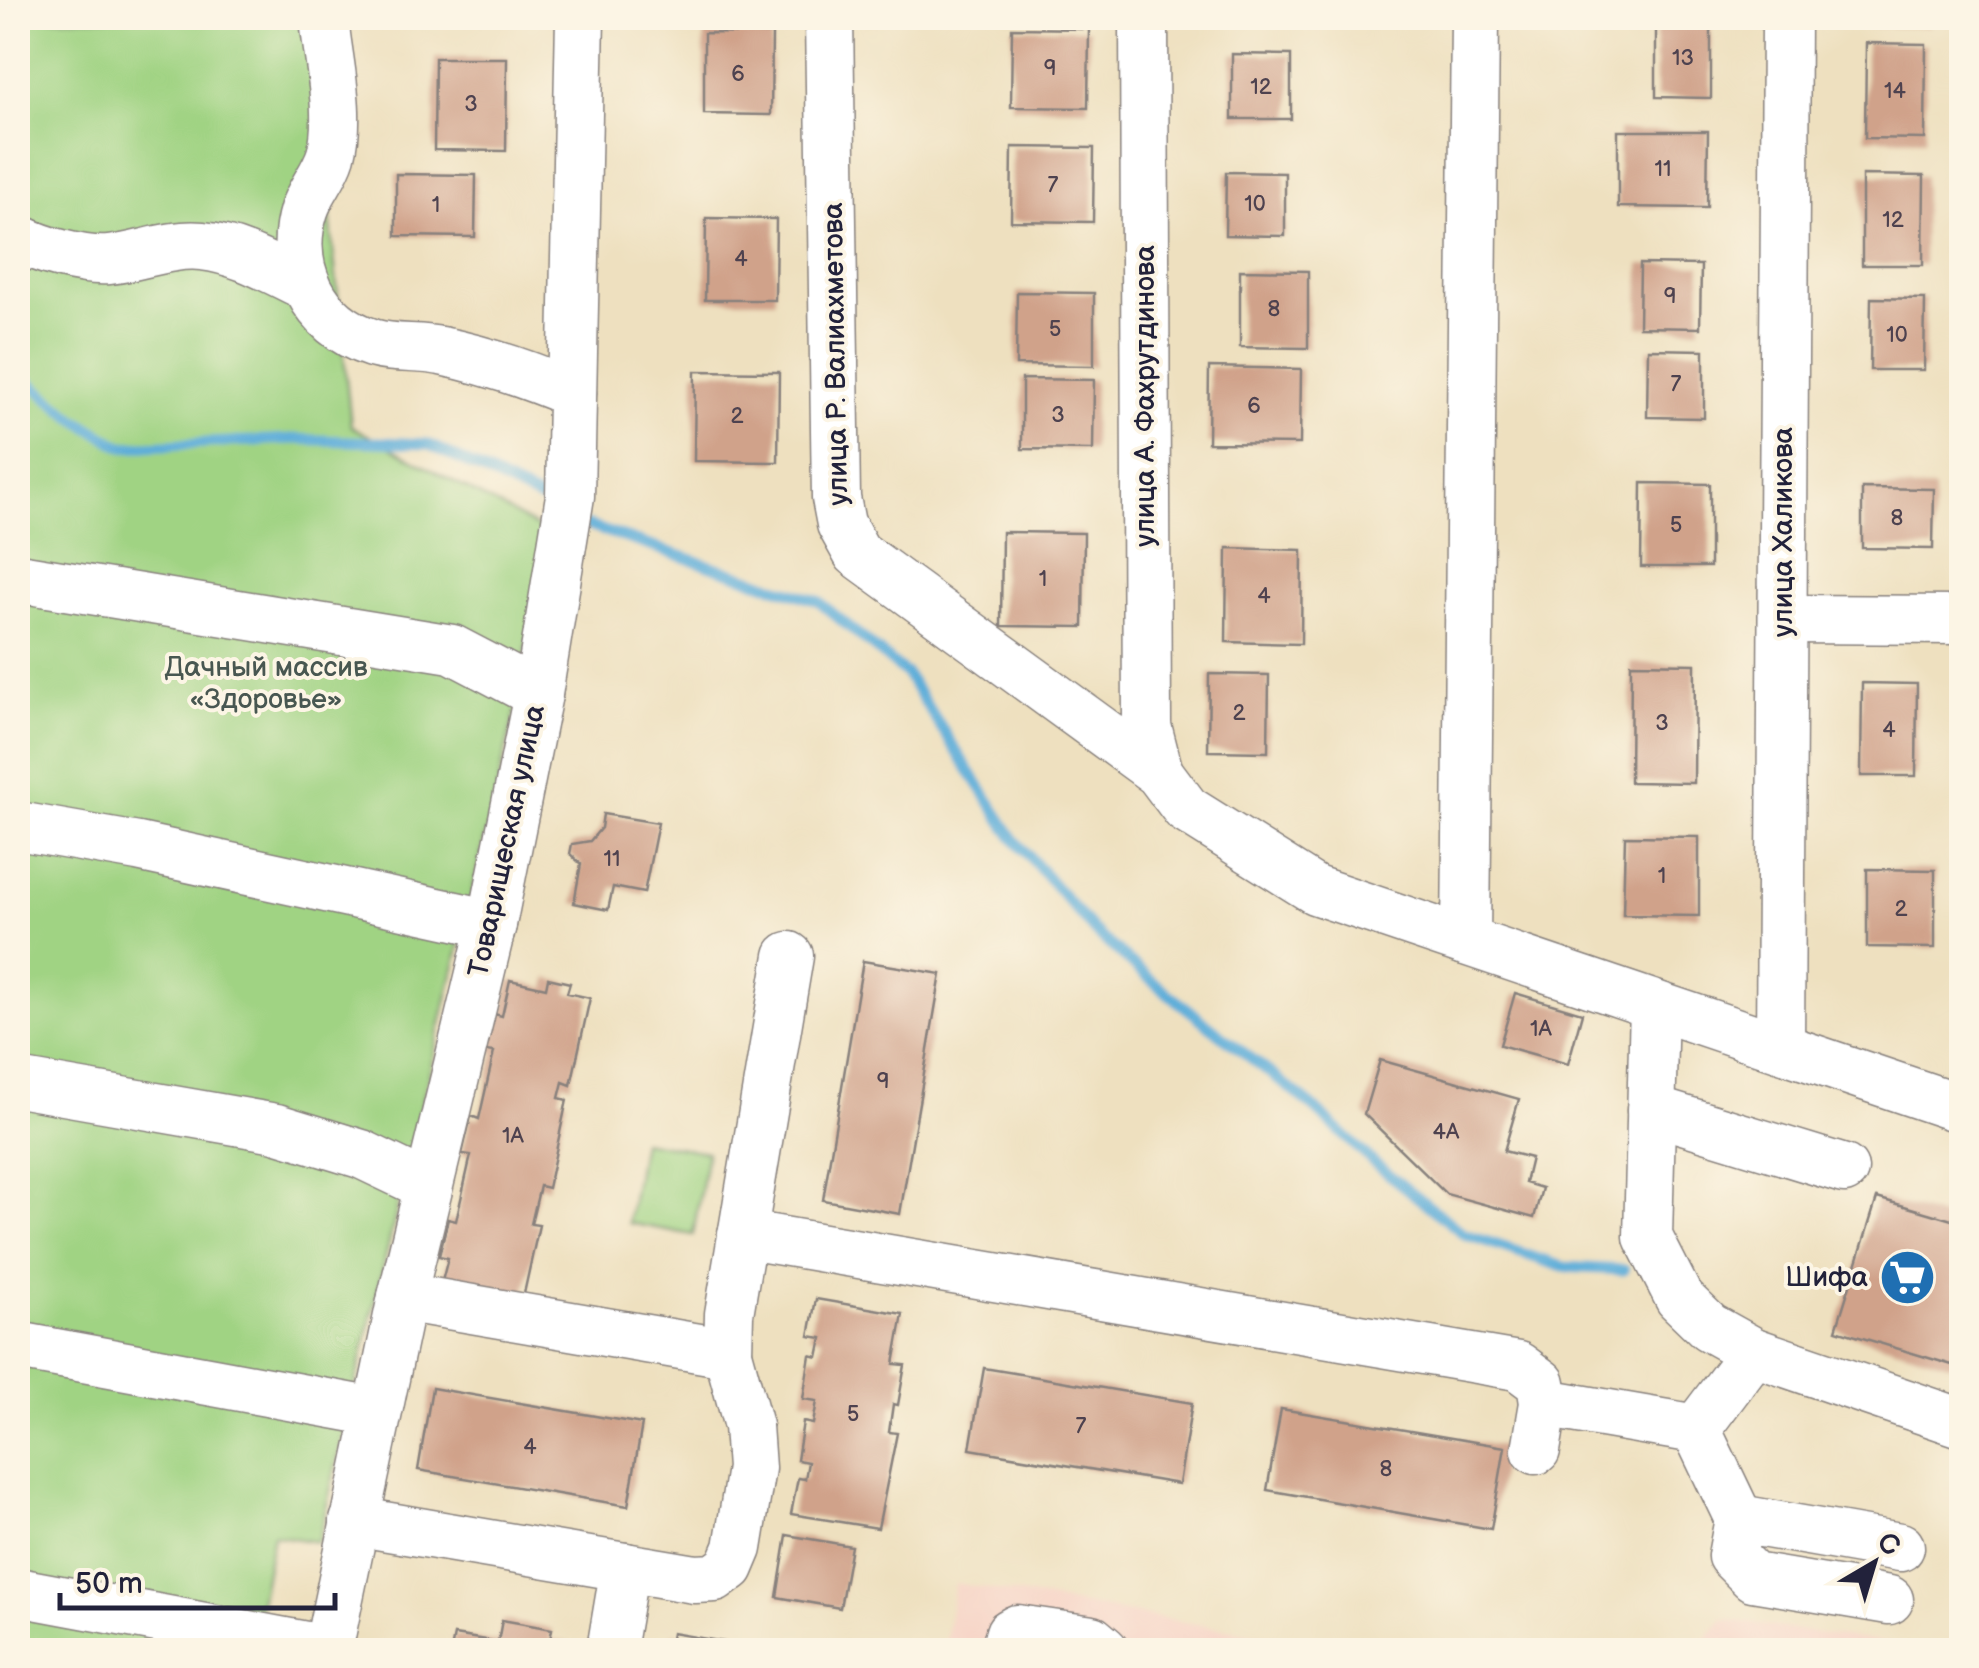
<svg xmlns="http://www.w3.org/2000/svg" width="1979" height="1668" font-family="'Balsamiq Sans',sans-serif">
	<style>
		.built { fill: #f6d2c4 }
		.green { fill: #a0d383; stroke: #617a5f; stroke-width: 2.5 }
		.lines { fill: none; stroke-linecap: round; stroke-linejoin: round }
		.stream { stroke: #5faed9; stroke-width: 11 }
		.building { fill: #d0a28a }
		.minor-casing { stroke: #88817d; stroke-width: 51 }
		.minor { stroke: #fff; stroke-width: 48 }
		.labels { text-anchor: middle; dominant-baseline: central; stroke-width: 8; stroke-linejoin: round; paint-order: stroke }
		.number-label { font-size: 22px; fill: #4e424f }
		.street-label { font-size: 28px; fill: #22223b; stroke: #fcf5e5 }
		.park-label { font-size: 28px; fill: #485751; stroke: #fcf5e5 }
		.poi-label { font-size: 28px; fill: #22223b; stroke: #fcf5e5; text-anchor: end }
	</style>
	<rect width="100%" height="100%" fill="#fcf5e5"/>
	<filter id="ink" filterUnits="userSpaceOnUse"><feTurbulence type="fractalNoise" baseFrequency=".01" numOctaves="2"/><feDisplacementMap in="SourceGraphic" scale="20" xChannelSelector="R" yChannelSelector="G"/><feConvolveMatrix kernelMatrix="1 2 1 2 8 2 1 2 1" color-interpolation-filters="sRGB"/></filter>
	<filter id="wash" filterUnits="userSpaceOnUse"><feTurbulence type="fractalNoise" baseFrequency=".0048" numOctaves="4" result="noise"/><feDisplacementMap in="SourceGraphic" scale="40" xChannelSelector="R" yChannelSelector="G"/><feGaussianBlur stdDeviation="2.25" result="paint"/><feColorMatrix in="noise" values="0 0 0 0 0 0 0 0 0 0 0 0 0 0 0 0 0 1.4 0 .05"/><feComposite in="paint" operator="in"/></filter>
	<g filter="url(#wash)">
		<rect width="100%" height="100%" fill="#eee0bf"/>
		<g class="built">
			<polygon points="955,1583 1349,1650 944,1650"/>
			<polygon points="1723,1619 1933,1650 1696,1650"/>
		</g>
		<g class="green">
			<polygon points="18,18 310,18 351,426 546,532 516,708 318,1542 273,1535 251,1650 18,1650"/>
			<polygon points="642,1141 707,1152 693,1235 628,1223"/>
		</g>
		<g class="lines">
			<g class="stream">
				<polyline points="18,373 75,419 122,447 292,439 428,444 540,499"/>
				<polyline points="586,525 818,601 906,674 1014,839 1094,931 1152,981 1311,1105 1374,1163 1464,1234 1563,1267 1624,1270"/>
			</g>
		</g>
		<g id="blocks">
			<g class="building">
				<polygon points="1656,18 1711,18 1711,98 1656,97"/>
				<rect x="1867" y="18" width="63" height="9"/>
				<polygon points="1012,28 1089,29 1088,108 1011,107"/>
				<polygon points="704,33 772,34 771,115 704,114"/>
				<polygon points="1866,43 1926,44 1925,139 1865,138"/>
				<polygon points="1232,54 1291,55 1291,119 1232,119"/>
				<polygon points="435,58 507,58 506,151 434,150"/>
				<polygon points="1618,131 1708,131 1707,208 1618,207"/>
				<polygon points="1012,147 1094,148 1093,222 1011,221"/>
				<polygon points="1226,172 1285,173 1285,236 1225,235"/>
				<polygon points="396,174 476,175 475,237 396,236"/>
				<polygon points="1862,175 1924,176 1923,265 1862,265"/>
				<polygon points="706,218 776,219 775,300 705,300"/>
				<polygon points="1640,264 1701,265 1700,328 1639,327"/>
				<polygon points="1240,270 1308,271 1308,348 1240,347"/>
				<polygon points="1017,292 1094,293 1094,366 1016,365"/>
				<polygon points="1871,298 1925,299 1924,370 1870,370"/>
				<polygon points="1648,349 1704,350 1704,418 1647,417"/>
				<polygon points="1209,367 1301,369 1300,444 1208,443"/>
				<polygon points="695,371 779,372 778,462 694,461"/>
				<polygon points="1022,379 1094,380 1093,450 1022,449"/>
				<polygon points="1642,483 1710,484 1710,567 1641,567"/>
				<polygon points="1862,488 1934,489 1933,549 1862,548"/>
				<polygon points="1002,532 1084,533 1083,627 1001,626"/>
				<polygon points="1227,548 1302,550 1301,644 1226,642"/>
				<polygon points="1631,663 1695,664 1694,783 1630,782"/>
				<polygon points="1209,674 1269,675 1268,752 1208,751"/>
				<polygon points="1862,683 1917,684 1916,776 1861,776"/>
				<polygon points="603,814 658,823 644,893 613,887 608,910 574,903 581,864 570,854 572,844 590,841 601,828"/>
				<polygon points="1625,836 1699,837 1699,916 1623,915"/>
				<polygon points="1867,869 1935,870 1935,948 1867,947"/>
				<polygon points="863,961 941,974 900,1214 823,1200"/>
				<polygon points="548,978 570,983 567,993 590,998 571,1085 563,1082 559,1098 567,1100 548,1188 540,1186 531,1224 539,1225 520,1312 439,1293 448,1258 439,1256 448,1219 456,1221 471,1155 462,1154 471,1116 479,1119 494,1052 485,1051 494,1014 502,1016 510,980 546,988"/>
				<polygon points="1515,993 1582,1013 1568,1064 1500,1045"/>
				<polygon points="1380,1060 1519,1099 1504,1151 1531,1158 1525,1183 1542,1188 1534,1218 1446,1194 1364,1114"/>
				<polygon points="1877,1198 1962,1223 1962,1368 1836,1330"/>
				<polygon points="816,1299 903,1314 894,1364 905,1365 898,1405 893,1404 889,1432 897,1433 878,1528 791,1514 798,1478 805,1479 808,1462 797,1460 803,1422 813,1424 817,1401 803,1399 810,1355 818,1357 822,1338 809,1336"/>
				<polygon points="984,1368 1192,1403 1179,1484 970,1449"/>
				<polygon points="432,1388 642,1424 628,1506 418,1470"/>
				<polygon points="1281,1409 1505,1447 1491,1529 1267,1490"/>
				<polygon points="787,1535 851,1546 840,1608 777,1597"/>
				<polygon points="502,1620 552,1629 550,1640 569,1643 568,1650 451,1650 454,1635 498,1642"/>
				<polygon points="672,1633 730,1643 728,1650 669,1650"/>
			</g>
		</g>
	</g>
	<g filter="url(#ink)">
		<use href="#blocks" fill-opacity="0" stroke="#88817d" stroke-width="2.5"/>
		<g class="lines">
			<defs>
				<g id="minor">
					<path d="M324 18C328 61 342 112 331 155 325 175 310 191 304 210 286 267 314 324 372 343 393 350 419 346 441 351 486 360 529 375 572 393"/>
					<polyline points="829,18 836,498 841,524 857,553 1159,773 1186,809 1315,890 1962,1109"/>
					<polyline points="1144,18 1147,726 1159,773"/>
					<path d="M18 238C40 250 83 262 109 260 141 257 168 243 202 246 239 250 271 269 304 285"/>
					<polyline points="18,578 452,649 538,694"/>
					<polyline points="1783,619 1962,620"/>
					<polyline points="18,826 138,847 492,924"/>
					<polyline points="1466,941 1475,18"/>
					<polyline points="1654,1005 1648,1237 1679,1298 1709,1327 1754,1352 1962,1423"/>
					<polyline points="1780,1047 1786,18"/>
					<polyline points="18,1083 276,1128 361,1154 428,1186"/>
					<polyline points="1651,1110 1844,1169"/>
					<polyline points="742,1234 1518,1366 1541,1383 1544,1403 1536,1450"/>
					<polyline points="402,1297 728,1353"/>
					<polyline points="18,1346 376,1412"/>
					<polyline points="1544,1403 1696,1429"/>
					<polyline points="1696,1429 1739,1519"/>
					<polyline points="1696,1429 1754,1352"/>
					<polyline points="354,1521 695,1579 715,1578 730,1567 738,1548 751,1468 748,1426 728,1353 729,1314 789,956"/>
					<polyline points="18,1592 328,1650"/>
					<polyline points="1889,1600 1753,1577 1732,1556 1739,1519 1900,1547"/>
					<polyline points="328,1650 402,1297 492,924 538,694 570,496 580,18"/>
					<polyline points="611,1650 625,1567"/>
					<polyline points="1005,1650 1010,1633 1017,1629 1092,1640 1104,1650"/>
				</g>
			</defs>
			<use href="#minor" class="minor-casing"/>
			<use href="#minor" class="minor"/>
		</g>
	</g>
	<defs>
		<symbol id="supermarket-disc" viewBox="-11 -11 22 22"><circle r="9.5" fill="#1f6fb2" stroke="#fcf5e5"/><path d="M-6-5.5h2.5l.6 2H6L4.5 2H-2.5L-4.4-4H-6ZM-1.5 3.2a1.3 1.3 0 1 0 .1 0ZM3 3.2a1.3 1.3 0 1 0 .1 0Z" fill="#fff"/></symbol>
	</defs>
	<g fill-rule="evenodd">
		<use href="#supermarket-disc" x="1876" y="1246" width="63" height="63"/>
	</g>
	<g class="labels">
		<g class="number-label">
			<text x="1683" y="58">13</text>
			<text x="1050" y="68">9</text>
			<text x="738" y="74">6</text>
			<text x="1261" y="87">12</text>
			<text x="1895" y="91">14</text>
			<text x="471" y="104">3</text>
			<text x="1663" y="169">11</text>
			<text x="1053" y="185">7</text>
			<text x="1255" y="204">10</text>
			<text x="436" y="205">1</text>
			<text x="1893" y="220">12</text>
			<text x="741" y="259">4</text>
			<text x="1670" y="296">9</text>
			<text x="1274" y="309">8</text>
			<text x="1055" y="329">5</text>
			<text x="1897" y="335">10</text>
			<text x="1676" y="384">7</text>
			<text x="1254" y="406">6</text>
			<text x="1058" y="415">3</text>
			<text x="737" y="416">2</text>
			<text x="1897" y="518">8</text>
			<text x="1676" y="525">5</text>
			<text x="1043" y="579">1</text>
			<text x="1264" y="596">4</text>
			<text x="1239" y="713">2</text>
			<text x="1662" y="723">3</text>
			<text x="1889" y="730">4</text>
			<text x="612" y="859">11</text>
			<text x="1662" y="876">1</text>
			<text x="1901" y="909">2</text>
			<text x="1541" y="1029">1А</text>
			<text x="883" y="1081">9</text>
			<text x="1446" y="1132">4А</text>
			<text x="513" y="1136">1А</text>
			<text x="853" y="1414">5</text>
			<text x="1081" y="1426">7</text>
			<text x="530" y="1447">4</text>
			<text x="1386" y="1469">8</text>
		</g>
		<g class="street-label">
			<text transform="translate(836 354) rotate(-91)">улица Р. Валиахметова</text>
			<text transform="translate(1145 396) rotate(-90)">улица А. Фахрутдинова</text>
			<text transform="translate(1783 532) rotate(-90)">улица Халикова</text>
			<text transform="translate(507 841) rotate(-78)">Товарищеская улица</text>
		</g>
		<g class="park-label">
			<text x="266" y="667">Дачный массив<tspan x="266" dy="32">«Здоровье»</tspan></text>
		</g>
		<g class="poi-label">
			<text x="1868" y="1277">Шифа</text>
		</g>
	</g>
	<rect width="1979" height="1668" fill="none" stroke="#fcf5e5" stroke-width="60"/>
	<g transform="translate(1874 1563) rotate(38)" stroke="#fcf5e5" stroke-width="8" paint-order="stroke">
	<path d="M0-8L18 38L0 25L-18 38Z" fill="#22223b"/>
	<text y="-15" font-size="28" font-weight="bold" text-anchor="middle" fill="#22223b">С</text>
	</g>
	<path d="M60 1593v15h275v-15" fill="none" stroke="#22223b" stroke-width="5"/>
	<text x="75" y="1593" font-size="30" fill="#22223b" stroke="#fcf5e5" stroke-width="8" paint-order="stroke">50 m</text>
</svg>
